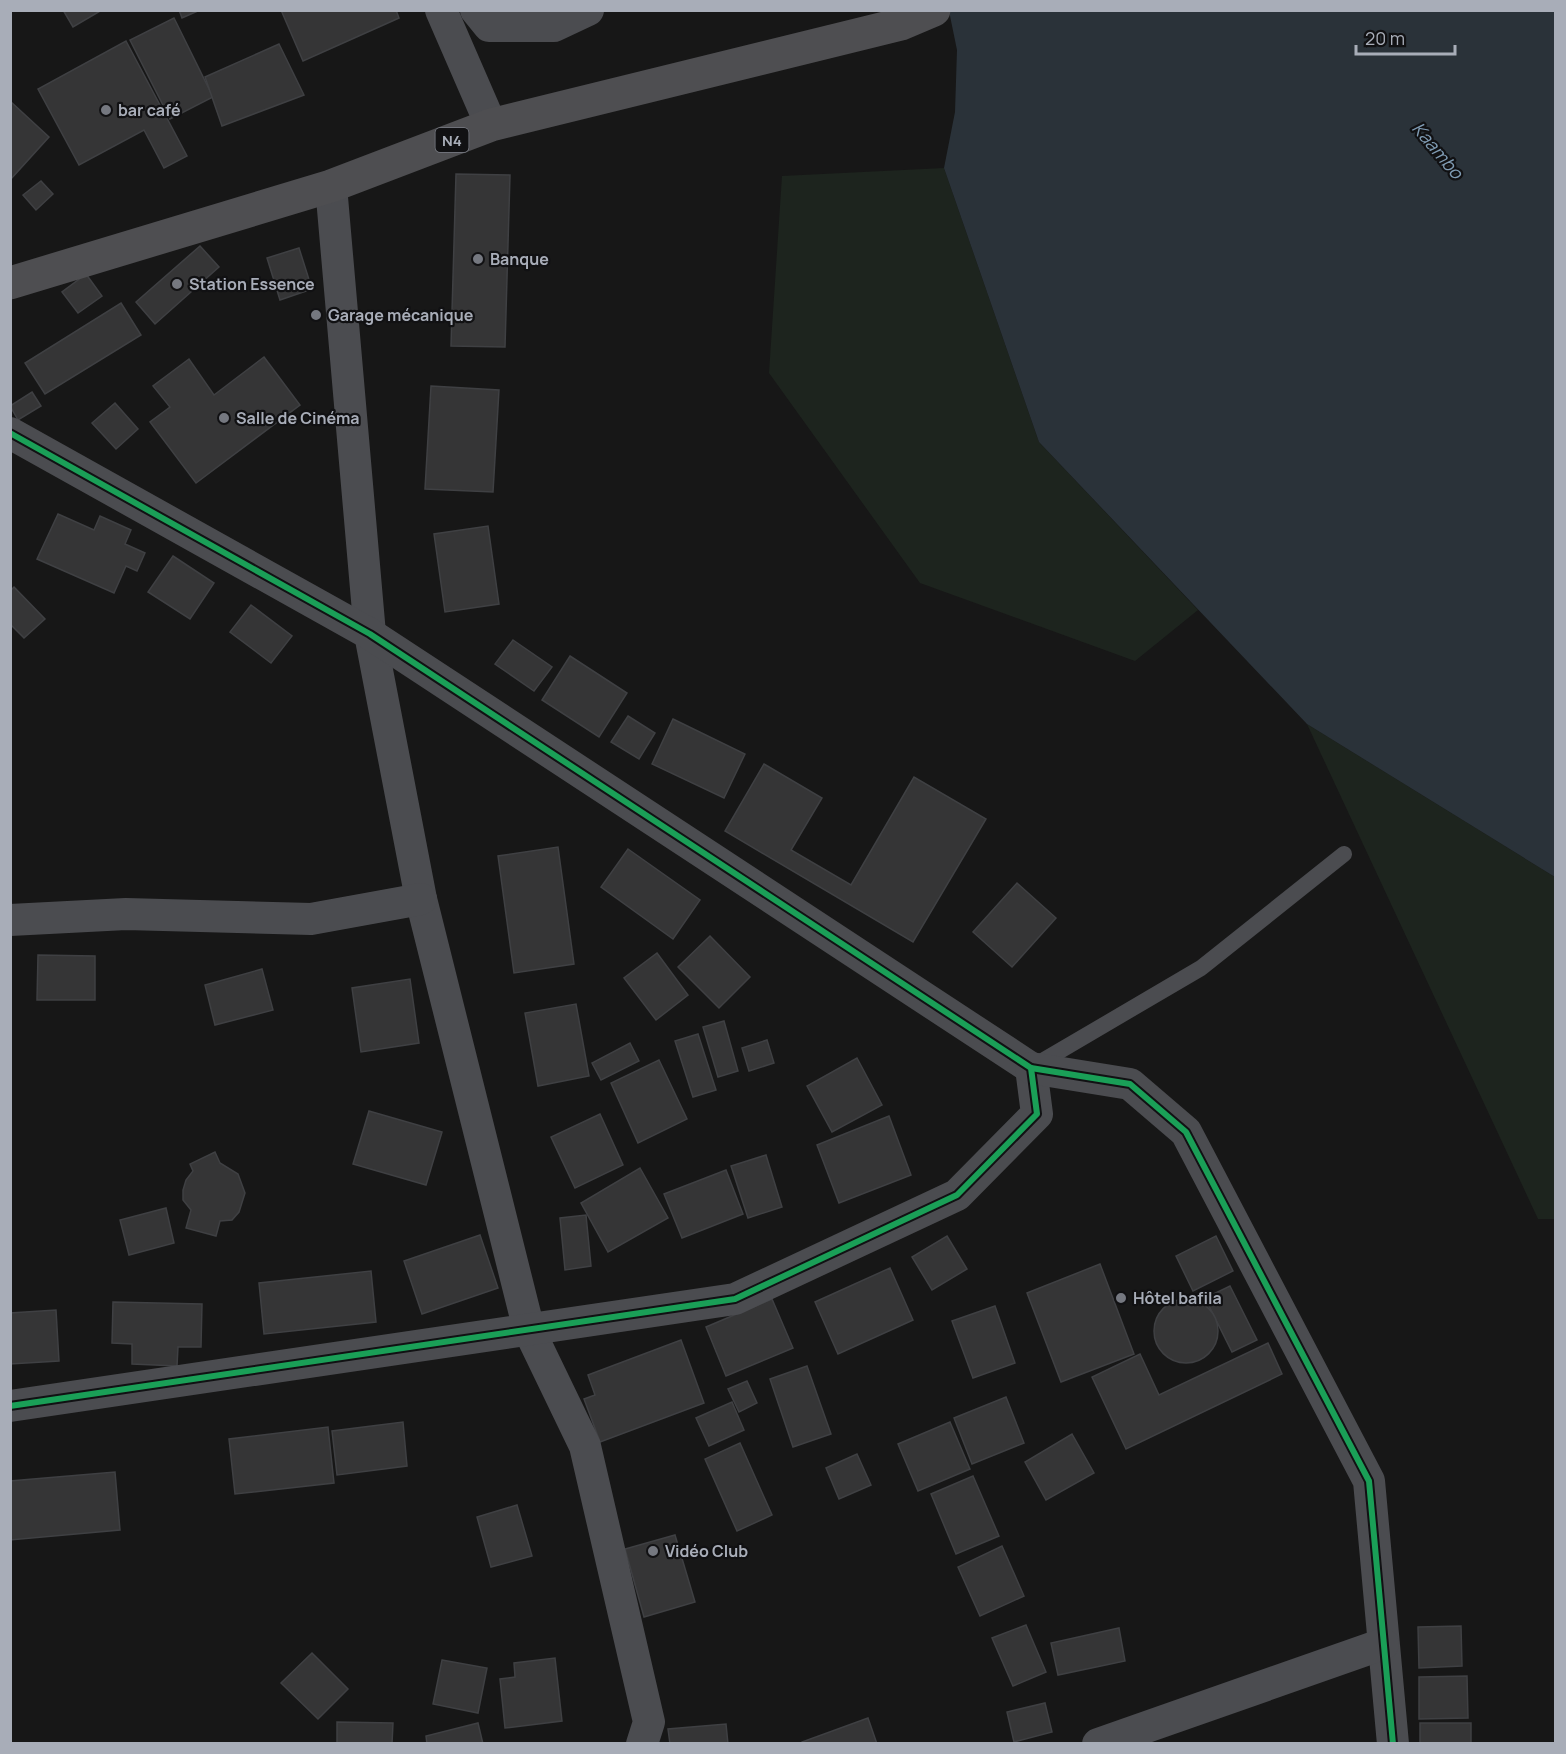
<svg xmlns="http://www.w3.org/2000/svg" width="1566" height="1754" font-family="Manrope,sans-serif">
	<style>
		.green { fill: #1d241e }
		.water { fill: #2a3239 }
		.building { fill: #353536; stroke: #3f4043; stroke-width: 1.5 }
		.lines { fill: none; stroke-linecap: round; stroke-linejoin: round }
		.lane { stroke: #4b4c50; stroke-width: 16 }
		.street { stroke: #4b4c50; stroke-width: 32 }
		.highway { stroke: #4e4e51; stroke-width: 33 }
		.cycleway-casing { stroke: #111113; stroke-width: 10 }
		.cycleway { stroke: #1a9f57; stroke-width: 6 }
		.poi-dot { fill: #757880; stroke: #111113; stroke-width: 2 }
		.labels { text-anchor: middle; dominant-baseline: central; stroke-width: 4.5; stroke-linejoin: round; paint-order: stroke }
		.shield { fill: #111113; stroke: #7b7e86; stroke-width: 1.5 }
		.shield-label { font-size: 15px; font-weight: bold; fill: #a8adb8 }
		.poi-label { font-size: 16px; font-weight: bold; fill: #a8adb8; stroke: #111113; text-anchor: start }
		.water-label { font-size: 18px; font-style: italic; fill: #7f9bb3; stroke: #111113 }
	</style>
	<rect width="100%" height="100%" fill="#171717"/>
	<g class="green">
		<polygon points="944,168 1039,442 1198,610 1135,661 920,583 769,373 782,176"/>
		<polygon points="1307,724 1555,877 1555,1219 1538,1219"/>
	</g>
	<polygon class="water" points="949,11 1555,11 1555,877 1307,724 1039,442 944,168 955,112 957,50"/>
	<g class="building">
		<polygon points="63,10 102,10 73,27"/>
		<polygon points="179,10 200,10 182,18"/>
		<polygon points="281,10 396,10 399,18 303,61"/>
		<polygon points="174,18 213,97 170,119 130,40"/>
		<polygon points="126,41 187,156 164,168 144,130 79,165 38,89"/>
		<polygon points="279,44 304,95 222,126 205,77"/>
		<polygon points="10,101 49,137 10,180"/>
		<polygon points="456,174 510,175 505,347 451,346"/>
		<polygon points="41,181 53,194 36,210 23,195"/>
		<polygon points="200,246 219,267 155,324 136,302"/>
		<polygon points="299,248 312,289 280,300 267,258"/>
		<polygon points="86,274 102,296 78,313 62,292"/>
		<polygon points="121,303 141,335 45,394 25,363"/>
		<polygon points="264,357 300,405 196,483 150,422 170,407 153,386 189,359 214,395"/>
		<polygon points="431,386 499,390 493,492 425,489"/>
		<polygon points="32,392 41,406 18,420 10,406"/>
		<polygon points="115,403 138,429 116,449 92,423"/>
		<polygon points="58,514 94,530 100,516 131,530 125,544 145,553 137,571 126,566 114,593 37,559"/>
		<polygon points="488,526 499,604 445,612 434,534"/>
		<polygon points="173,556 214,583 190,619 148,592"/>
		<polygon points="14,587 45,619 24,638 10,624 10,591"/>
		<polygon points="251,605 292,636 271,663 230,632"/>
		<polygon points="513,640 552,667 534,691 495,664"/>
		<polygon points="570,656 627,693 599,737 542,700"/>
		<polygon points="628,716 655,733 639,759 611,742"/>
		<polygon points="673,719 745,754 724,798 652,764"/>
		<polygon points="764,764 822,798 791,850 851,885 914,777 986,819 913,942 725,831"/>
		<polygon points="558,847 574,964 514,973 498,856"/>
		<polygon points="628,849 700,900 673,939 601,887"/>
		<polygon points="1017,883 1056,918 1012,967 973,932"/>
		<polygon points="710,936 750,977 719,1008 678,967"/>
		<polygon points="657,953 688,995 656,1020 624,978"/>
		<polygon points="38,955 95,956 95,1000 37,1000"/>
		<polygon points="262,969 273,1010 215,1025 205,985"/>
		<polygon points="410,979 419,1043 361,1052 352,988"/>
		<polygon points="576,1004 589,1076 538,1086 525,1013"/>
		<polygon points="724,1021 738,1071 718,1077 703,1027"/>
		<polygon points="698,1034 716,1090 693,1097 675,1041"/>
		<polygon points="767,1040 774,1063 749,1071 742,1048"/>
		<polygon points="630,1043 639,1061 601,1080 592,1063"/>
		<polygon points="857,1058 882,1105 832,1132 807,1086"/>
		<polygon points="659,1060 687,1119 638,1143 611,1083"/>
		<polygon points="369,1111 442,1132 426,1185 353,1164"/>
		<polygon points="600,1114 623,1165 575,1188 551,1137"/>
		<polygon points="889,1116 911,1175 839,1203 817,1145"/>
		<polygon points="215,1152 220,1163 238,1174 245,1193 239,1212 232,1220 220,1221 216,1236 186,1228 191,1210 183,1200 183,1190 186,1180 193,1171 190,1164"/>
		<polygon points="766,1155 782,1207 748,1218 731,1166"/>
		<polygon points="640,1168 668,1218 608,1252 581,1203"/>
		<polygon points="726,1170 743,1214 682,1238 664,1194"/>
		<polygon points="166,1208 174,1243 129,1255 120,1220"/>
		<polygon points="586,1215 591,1266 565,1270 560,1218"/>
		<polygon points="480,1235 498,1288 422,1314 404,1261"/>
		<polygon points="947,1236 967,1269 932,1290 912,1257"/>
		<polygon points="1216,1236 1233,1271 1193,1291 1176,1256"/>
		<polygon points="1100,1264 1134,1354 1061,1382 1027,1293"/>
		<polygon points="890,1268 913,1320 838,1354 815,1302"/>
		<polygon points="371,1271 376,1322 264,1334 259,1283"/>
		<polygon points="1230,1286 1257,1340 1232,1352 1205,1298"/>
		<circle cx="1186" cy="1331" r="32"/>
		<polygon points="772,1299 793,1348 726,1376 706,1327"/>
		<polygon points="113,1302 202,1304 201,1347 178,1347 177,1366 132,1364 132,1344 112,1343"/>
		<polygon points="995,1306 1015,1363 973,1378 952,1321"/>
		<polygon points="56,1310 59,1361 10,1364 10,1313"/>
		<polygon points="681,1340 704,1403 600,1442 584,1399 595,1395 588,1375"/>
		<polygon points="1268,1343 1282,1374 1126,1449 1092,1377 1140,1354 1159,1395"/>
		<polygon points="807,1366 831,1434 793,1447 770,1379"/>
		<polygon points="747,1381 757,1403 739,1412 728,1389"/>
		<polygon points="1006,1397 1024,1443 972,1464 954,1418"/>
		<polygon points="732,1402 744,1430 709,1446 696,1418"/>
		<polygon points="403,1422 407,1466 337,1475 332,1431"/>
		<polygon points="950,1422 970,1469 918,1491 898,1444"/>
		<polygon points="328,1427 334,1483 235,1494 229,1439"/>
		<polygon points="1072,1434 1094,1473 1046,1500 1025,1462"/>
		<polygon points="740,1443 772,1515 737,1531 705,1459"/>
		<polygon points="857,1454 871,1485 839,1499 826,1468"/>
		<polygon points="115,1472 120,1530 10,1540 10,1481"/>
		<polygon points="973,1476 999,1536 956,1554 931,1494"/>
		<polygon points="517,1505 532,1556 491,1567 477,1517"/>
		<polygon points="675,1535 695,1602 644,1617 625,1549"/>
		<polygon points="1002,1546 1024,1596 980,1616 958,1567"/>
		<polygon points="1026,1625 1046,1672 1013,1686 992,1638"/>
		<polygon points="1461,1626 1462,1666 1419,1668 1418,1627"/>
		<polygon points="1119,1628 1125,1661 1058,1675 1051,1643"/>
		<polygon points="312,1653 348,1689 318,1719 281,1683"/>
		<polygon points="555,1658 562,1721 505,1728 500,1679 515,1677 514,1663"/>
		<polygon points="442,1660 487,1668 478,1713 433,1704"/>
		<polygon points="1467,1676 1468,1718 1419,1719 1419,1677"/>
		<polygon points="1045,1703 1052,1732 1014,1742 1007,1712"/>
		<polygon points="868,1718 877,1744 802,1744 802,1742"/>
		<polygon points="337,1722 393,1723 392,1744 337,1744"/>
		<polygon points="478,1723 483,1744 427,1744 426,1736"/>
		<rect x="1420" y="1723" width="51" height="21"/>
		<polygon points="726,1724 728,1744 670,1744 668,1729"/>
	</g>
	<g class="lines">
		<polyline class="lane" points="1034,1066 1201,968 1344,854"/>
		<g class="street">
			<polyline points="441,10 491,125"/>
			<polyline points="476,10 489,26 554,26 588,10"/>
			<polyline points="331,186 370,634 421,899 529,1330 585,1446 649,1722 642,1744"/>
			<polyline points="10,433 370,634 1031,1068 1037,1114 957,1195 735,1299 10,1406"/>
			<polyline points="10,920 126,914 311,919 421,899"/>
			<polyline points="1031,1068 1130,1084 1186,1132 1369,1481 1393,1744"/>
			<polyline points="1098,1744 1383,1644"/>
		</g>
		<polyline class="highway" points="10,283 331,186 491,125 901,24 934,10"/>
		<defs>
			<g id="cycleway">
				<polyline points="10,433 370,634 1031,1068 1037,1114 957,1195 735,1299 10,1406"/>
				<polyline points="1031,1068 1130,1084 1186,1132 1369,1481 1393,1744"/>
			</g>
		</defs>
		<use href="#cycleway" class="cycleway-casing"/>
		<use href="#cycleway" class="cycleway"/>
	</g>
	<g class="poi-dot">
		<circle cx="106" cy="110" r="6"/>
		<circle cx="478" cy="259" r="6"/>
		<circle cx="177" cy="284" r="6"/>
		<circle cx="316" cy="315" r="6"/>
		<circle cx="224" cy="418" r="6"/>
		<circle cx="1121" cy="1298" r="6"/>
		<circle cx="653" cy="1551" r="6"/>
	</g>
	<g class="labels">
		<rect class="shield" x="435.5" y="128" width="33" height="24" rx="4.5"/>
		<g class="shield-label">
			<text x="452" y="140">N4</text>
		</g>
		<g class="poi-label">
			<text x="118" y="110">bar café</text>
			<text x="490" y="259">Banque</text>
			<text x="189" y="284">Station Essence</text>
			<text x="328" y="315">Garage mécanique</text>
			<text x="236" y="418">Salle de Cinéma</text>
			<text x="1133" y="1298">Hôtel bafila</text>
			<text x="665" y="1551">Vidéo Club</text>
		</g>
		<g class="water-label">
			<text transform="translate(1438 150) rotate(50)">Kaambo</text>
		</g>
	</g>
	<rect width="1566" height="1754" fill="none" stroke="#a8adb8" stroke-width="24"/>
	<path d="M1356 45v9h99v-9" fill="none" stroke="#a8adb8" stroke-width="3"/>
	<text x="1365" y="45" font-size="18" fill="#a8adb8" stroke="#111113" stroke-width="4.5" paint-order="stroke">20 m</text>
</svg>
